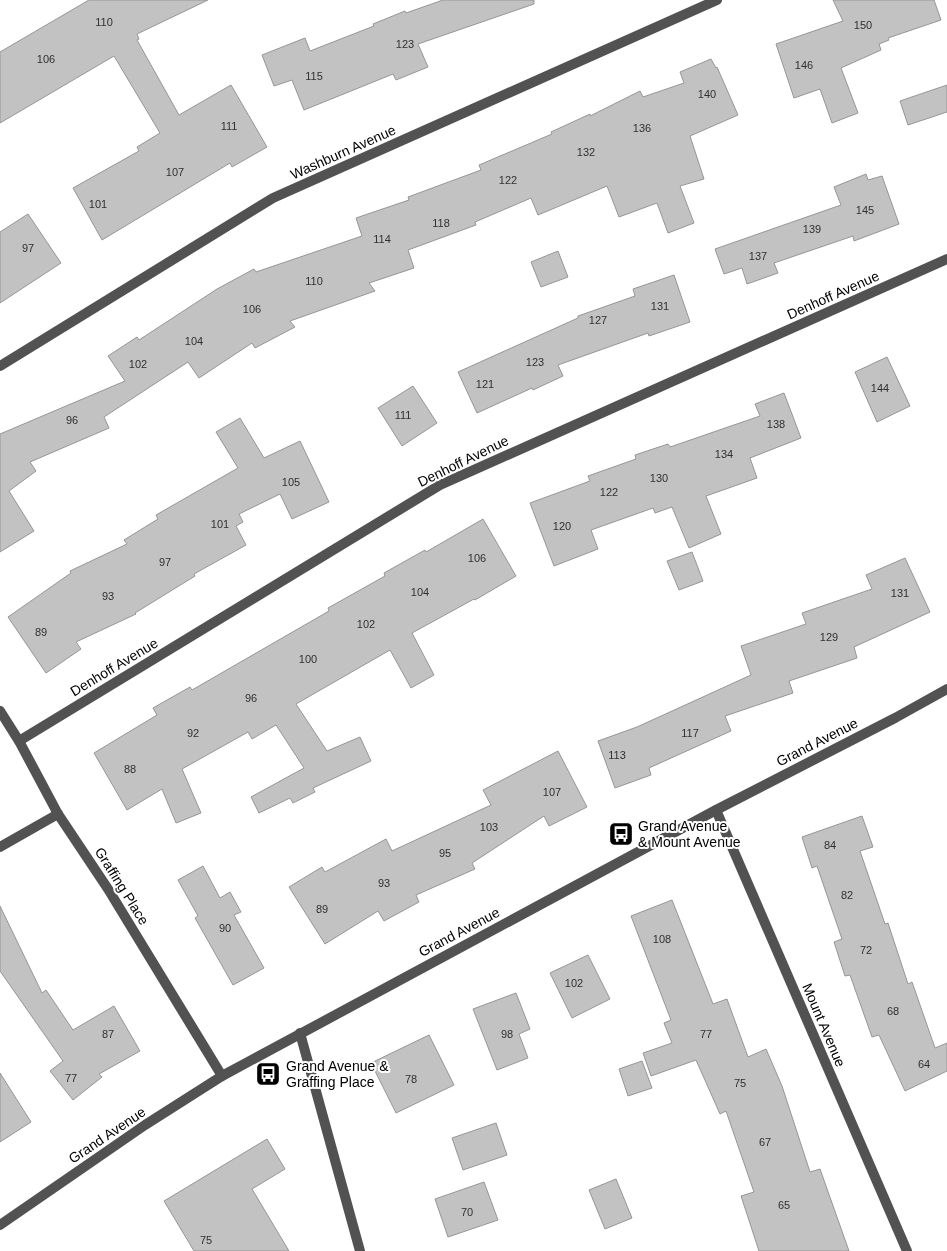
<svg xmlns="http://www.w3.org/2000/svg" width="947" height="1251" font-family="Arial,sans-serif">
	<style>
		.building { fill: #c2c2c2; stroke: #969696 }
		.lines { fill: none; stroke-linecap: round; stroke-linejoin: round }
		.street { stroke: #525252; stroke-width: 10 }
		.labels { text-anchor: middle; dominant-baseline: central; stroke-width: 4; stroke-linejoin: round; paint-order: stroke }
		.number-label { font-size: 11px; fill: #303030 }
		.street-label { font-size: 14px; fill: #000; stroke: #fff }
		.poi-label { font-size: 14px; fill: #000; stroke: #fff; text-anchor: start }
	</style>
	<rect width="100%" height="100%" fill="#fff"/>
	<g class="building">
		<polygon points="89,0 208,0 137,34 139,39 137,40 179,115 231,85 267,147 232,167 230,163 102,240 73,188 139,151 137,147 160,133 114,56 0,123 0,52"/>
		<polygon points="443,0 534,0 534,4 418,44 428,67 396,80 393,74 304,110 292,80 274,86 262,55 305,38 310,51 374,26 373,24 405,11 406,13"/>
		<polygon points="833,0 934,0 941,20 888,38 889,40 879,44 881,50 841,68 858,113 832,123 820,89 794,98 776,44 843,21"/>
		<polygon points="711,59 716,68 717,67 738,115 690,136 704,179 680,186 694,223 668,233 657,203 619,217 607,186 538,215 531,198 475,222 476,225 408,250 414,268 369,283 375,291 290,321 295,327 255,348 252,343 199,378 188,362 104,417 109,428 30,462 36,471 9,491 34,531 0,552 0,434 125,381 108,356 137,337 139,340 217,289 254,269 256,272 362,236 356,218 409,200 408,197 481,170 479,165 552,134 551,132 590,114 590,116 640,91 643,97 684,83 680,72"/>
		<polygon points="947,85 947,112 908,125 900,101"/>
		<polygon points="866,174 868,180 882,176 899,224 854,241 853,236 774,263 778,273 747,284 742,268 724,274 715,249 841,205 834,187"/>
		<polygon points="28,214 61,263 0,303 0,232"/>
		<polygon points="558,251 568,277 541,287 531,262"/>
		<polygon points="674,275 690,322 649,336 648,333 558,365 563,376 533,390 532,388 477,413 458,372 578,318 578,316 635,296 633,289"/>
		<polygon points="887,357 910,406 877,422 855,372"/>
		<polygon points="413,386 437,423 402,446 378,408"/>
		<polygon points="784,393 801,438 750,458 757,478 706,496 721,534 689,548 672,507 655,513 653,508 591,530 598,549 554,566 530,503 590,481 588,476 636,459 635,455 668,444 670,447 760,416 755,404"/>
		<polygon points="240,418 264,458 300,441 329,502 292,519 280,494 239,514 243,522 236,526 246,545 194,574 195,576 135,613 136,614 76,642 81,649 46,673 8,617 71,573 70,571 127,544 124,540 158,519 156,515 238,468 216,432"/>
		<polygon points="483,519 516,576 475,600 474,599 412,633 434,675 411,688 390,650 296,704 327,751 360,737 371,761 313,788 315,792 293,803 290,798 259,813 251,797 304,768 276,725 252,739 248,732 182,769 201,813 176,823 162,789 127,810 94,753 157,715 153,708 190,687 192,690 329,611 328,608 385,576 384,573 425,550 426,552"/>
		<polygon points="692,552 703,581 679,590 667,561"/>
		<polygon points="905,558 930,612 854,647 857,658 789,681 793,693 725,716 731,731 649,768 651,775 615,788 598,741 637,727 751,675 741,646 806,624 802,613 872,589 866,575"/>
		<polygon points="558,751 587,807 549,826 544,816 472,863 475,869 416,895 419,902 384,921 378,911 325,944 289,887 322,867 325,872 386,839 392,851 491,805 483,790"/>
		<polygon points="862,816 873,847 860,851 885,924 888,923 908,984 912,982 935,1048 947,1043 947,1071 905,1091 879,1035 872,1037 850,975 845,976 834,942 842,939 817,866 812,868 802,837"/>
		<polygon points="203,866 220,898 230,892 241,912 234,915 264,968 233,985 195,918 198,916 178,880"/>
		<polygon points="672,900 713,1004 727,999 748,1057 766,1049 782,1086 810,1172 820,1169 849,1251 759,1251 741,1196 754,1192 726,1111 720,1114 696,1060 651,1076 643,1053 672,1043 664,1023 671,1020 631,916"/>
		<polygon points="0,906 42,993 46,990 73,1030 114,1006 140,1051 99,1074 102,1077 73,1100 50,1071 63,1061 0,971"/>
		<polygon points="588,955 610,999 572,1018 550,973"/>
		<polygon points="516,993 530,1029 519,1034 528,1058 497,1070 473,1009"/>
		<polygon points="429,1035 454,1085 396,1113 371,1063"/>
		<polygon points="642,1061 652,1088 628,1096 619,1069"/>
		<polygon points="0,1073 31,1122 0,1142"/>
		<polygon points="496,1123 507,1155 463,1170 452,1138"/>
		<polygon points="267,1139 285,1169 252,1189 289,1251 194,1251 164,1201"/>
		<polygon points="616,1179 632,1218 605,1229 589,1190"/>
		<polygon points="484,1182 498,1220 448,1237 435,1199"/>
	</g>
	<g class="lines">
		<g class="street">
			<polyline points="0,366 273,198 717,0"/>
			<polyline points="0,711 19,741 58,814 108,889 222,1076"/>
			<polyline points="19,741 440,485 947,259"/>
			<polyline points="716,810 907,1251"/>
			<polyline points="0,847 58,814"/>
			<polyline points="300,1033 360,1251"/>
			<polyline points="0,1225 145,1125 222,1076 716,810 895,718 947,689"/>
		</g>
	</g>
	<defs>
		<symbol id="bus-square" viewBox="-11 -11 22 22"><rect x="-9" y="-9" width="18" height="18" rx="4" fill="#000" stroke="#fff"/><path d="M-5-6H5V4H4V6H2V4H-2V6H-4V4H-5ZM-3.5-4V0h7V-4ZM-3.5 1.2v1.5H-2V1.2ZM2 1.2v1.5H3.5V1.2Z" fill="#fff"/></symbol>
	</defs>
	<g fill-rule="evenodd">
		<use href="#bus-square" x="607" y="820" width="28" height="28"/>
		<use href="#bus-square" x="254" y="1060" width="28" height="28"/>
	</g>
	<g class="labels">
		<g class="number-label">
			<text x="104" y="22">110</text>
			<text x="863" y="25">150</text>
			<text x="405" y="44">123</text>
			<text x="46" y="59">106</text>
			<text x="804" y="65">146</text>
			<text x="314" y="76">115</text>
			<text x="707" y="94">140</text>
			<text x="229" y="126">111</text>
			<text x="642" y="128">136</text>
			<text x="586" y="152">132</text>
			<text x="175" y="172">107</text>
			<text x="508" y="180">122</text>
			<text x="98" y="204">101</text>
			<text x="865" y="210">145</text>
			<text x="441" y="223">118</text>
			<text x="812" y="229">139</text>
			<text x="382" y="239">114</text>
			<text x="28" y="248">97</text>
			<text x="758" y="256">137</text>
			<text x="314" y="281">110</text>
			<text x="660" y="306">131</text>
			<text x="252" y="309">106</text>
			<text x="598" y="320">127</text>
			<text x="194" y="341">104</text>
			<text x="535" y="362">123</text>
			<text x="138" y="364">102</text>
			<text x="485" y="384">121</text>
			<text x="880" y="388">144</text>
			<text x="403" y="415">111</text>
			<text x="72" y="420">96</text>
			<text x="776" y="424">138</text>
			<text x="724" y="454">134</text>
			<text x="659" y="478">130</text>
			<text x="291" y="482">105</text>
			<text x="609" y="492">122</text>
			<text x="220" y="524">101</text>
			<text x="562" y="526">120</text>
			<text x="477" y="558">106</text>
			<text x="165" y="562">97</text>
			<text x="420" y="592">104</text>
			<text x="900" y="593">131</text>
			<text x="108" y="596">93</text>
			<text x="366" y="624">102</text>
			<text x="41" y="632">89</text>
			<text x="829" y="637">129</text>
			<text x="308" y="659">100</text>
			<text x="251" y="698">96</text>
			<text x="193" y="733">92</text>
			<text x="690" y="733">117</text>
			<text x="617" y="755">113</text>
			<text x="130" y="769">88</text>
			<text x="552" y="792">107</text>
			<text x="489" y="827">103</text>
			<text x="830" y="845">84</text>
			<text x="445" y="853">95</text>
			<text x="384" y="883">93</text>
			<text x="847" y="895">82</text>
			<text x="322" y="909">89</text>
			<text x="225" y="928">90</text>
			<text x="662" y="939">108</text>
			<text x="866" y="950">72</text>
			<text x="574" y="983">102</text>
			<text x="893" y="1011">68</text>
			<text x="108" y="1034">87</text>
			<text x="507" y="1034">98</text>
			<text x="706" y="1034">77</text>
			<text x="924" y="1064">64</text>
			<text x="71" y="1078">77</text>
			<text x="411" y="1079">78</text>
			<text x="740" y="1083">75</text>
			<text x="765" y="1142">67</text>
			<text x="784" y="1205">65</text>
			<text x="467" y="1212">70</text>
			<text x="206" y="1240">75</text>
		</g>
		<g class="street-label">
			<text transform="translate(343 152) rotate(-24)">Washburn Avenue</text>
			<text transform="translate(833 295) rotate(-24)">Denhoff Avenue</text>
			<text transform="translate(463 461) rotate(-26)">Denhoff Avenue</text>
			<text transform="translate(114 667) rotate(-31)">Denhoff Avenue</text>
			<text transform="translate(817 742) rotate(-27)">Grand Avenue</text>
			<text transform="translate(122 886) rotate(58)">Graffing Place</text>
			<text transform="translate(459 932) rotate(-28)">Grand Avenue</text>
			<text transform="translate(824 1025) rotate(67)">Mount Avenue</text>
			<text transform="translate(107 1135) rotate(-34)">Grand Avenue</text>
		</g>
		<g class="poi-label">
			<text x="638" y="826">Grand Avenue<tspan x="638" dy="16">&amp; Mount Avenue</tspan></text>
			<text x="286" y="1066">Grand Avenue &amp;<tspan x="286" dy="16">Graffing Place</tspan></text>
		</g>
	</g>
</svg>
